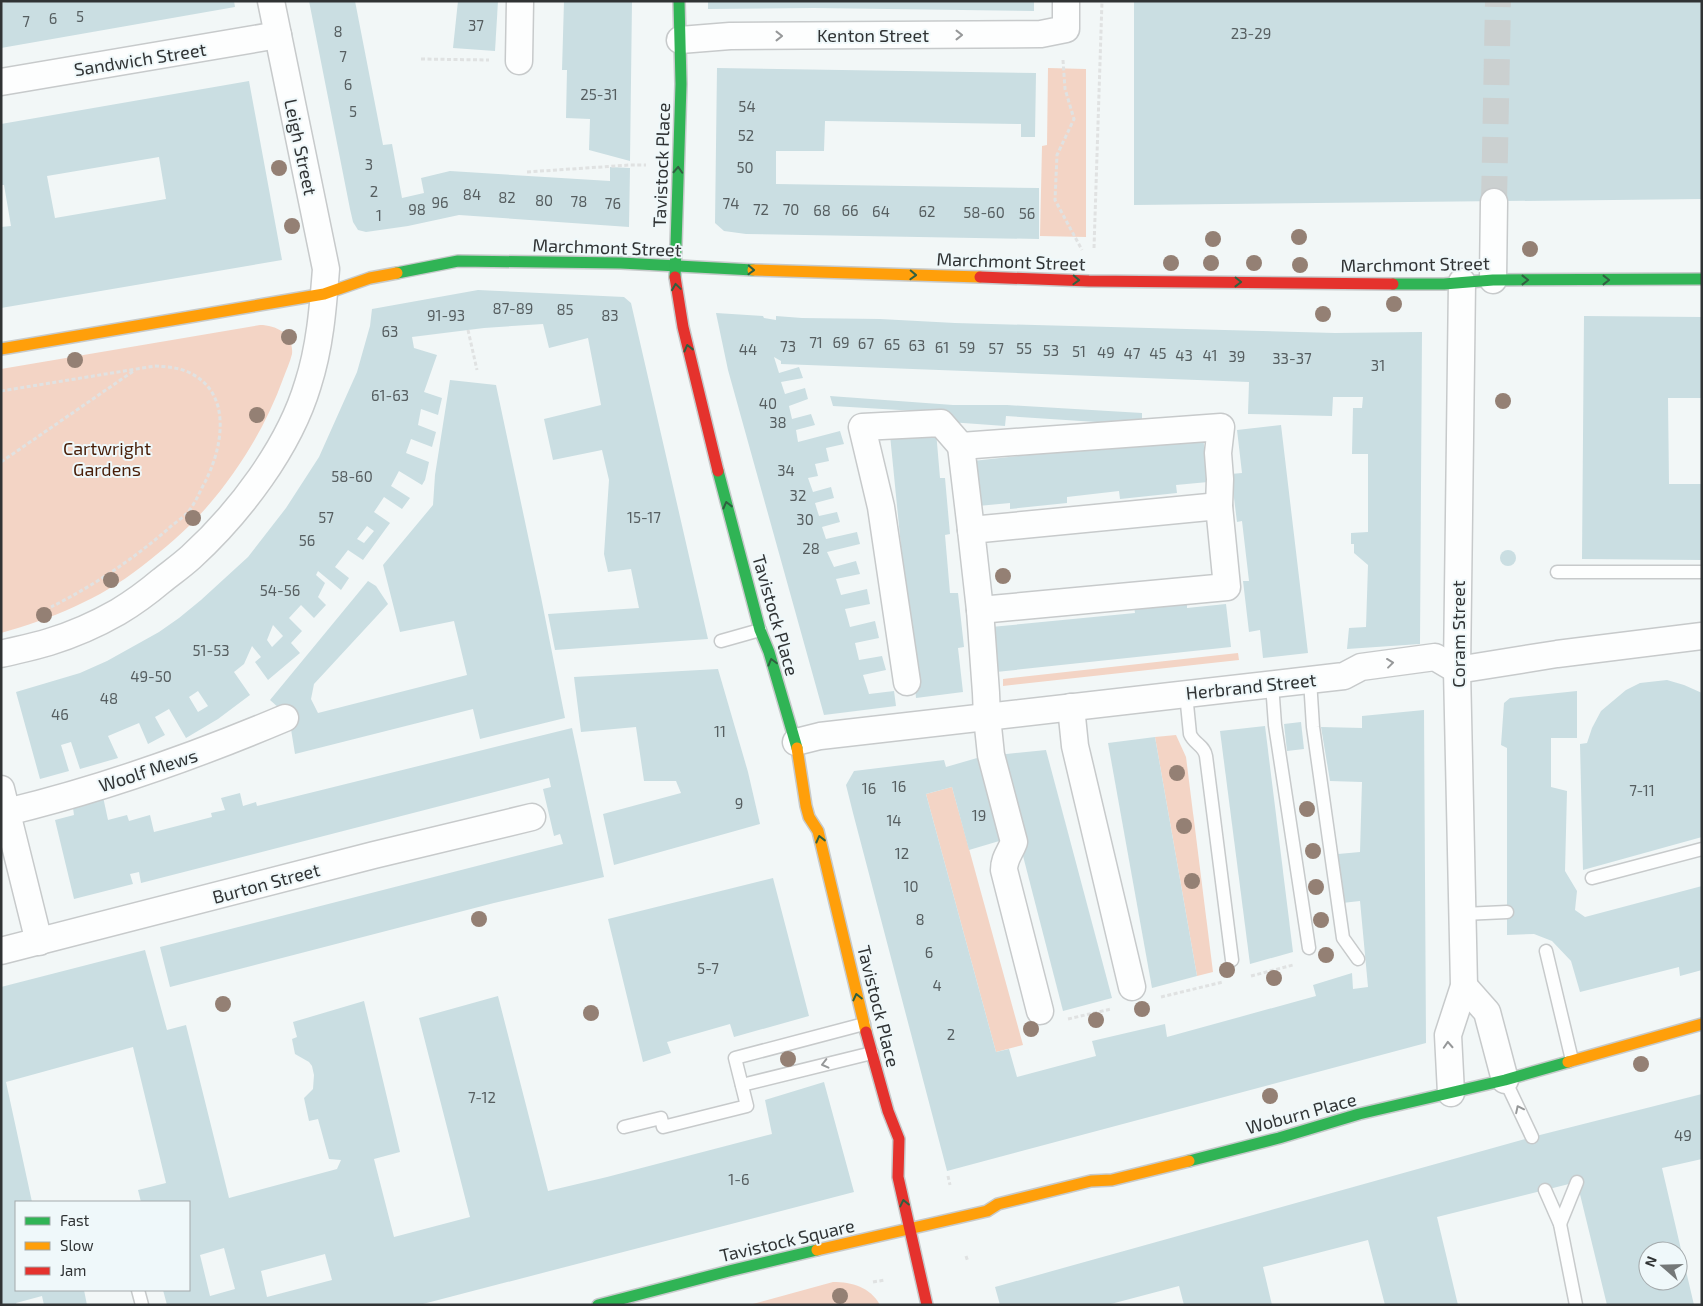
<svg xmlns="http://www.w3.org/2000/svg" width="1703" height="1306" font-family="'Exo 2',sans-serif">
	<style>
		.green { fill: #f3d4c5 }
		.building { fill: #cadee2; fill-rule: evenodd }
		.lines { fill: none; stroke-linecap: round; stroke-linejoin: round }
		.street-tunnel { stroke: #cbd0d0; stroke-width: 26; stroke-dasharray: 26 13; stroke-linecap: butt }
		.lane-casing { stroke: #c7cacb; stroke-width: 15 }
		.street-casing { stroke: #c7cacb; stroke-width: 29 }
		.fast-casing { stroke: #c7cacb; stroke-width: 14 }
		.slow-casing { stroke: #c7cacb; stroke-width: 14 }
		.jam-casing { stroke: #c7cacb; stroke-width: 14 }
		.path { stroke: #e0e2e2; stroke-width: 3; stroke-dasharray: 4 2.5; stroke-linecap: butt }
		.lane { stroke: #fdfefe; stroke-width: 12 }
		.street { stroke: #fdfefe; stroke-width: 26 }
		.fast { stroke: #30b455; stroke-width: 11 }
		.slow { stroke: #ff9f0a; stroke-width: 11 }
		.jam { stroke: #e5322d; stroke-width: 11 }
		.tree { fill: #948074 }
		.oneway { stroke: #969899 }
		.oneway2 { stroke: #306040 }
		.labels { text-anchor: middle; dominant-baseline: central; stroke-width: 4; stroke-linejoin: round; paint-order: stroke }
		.number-label { font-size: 15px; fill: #565e60 }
		.street-label { font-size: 18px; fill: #303334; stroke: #eff8fa }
		.park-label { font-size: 18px; fill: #481e08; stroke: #eff8fa }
	</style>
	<rect width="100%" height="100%" fill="#f2f7f7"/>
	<g class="green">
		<polygon points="1048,68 1086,69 1086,237 1040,236 1042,146 1047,145"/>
		<path d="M260 325C277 325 294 335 292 354 290 362 286 371 283 379 266 426 239 470 206 508 187 530 164 549 141 567 100 599 51 619 1 633V369Z"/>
		<polygon points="1238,653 1239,660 1003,686 1003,679"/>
		<polygon points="1176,735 1186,757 1213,972 1197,976 1155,737"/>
		<polygon points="952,787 1023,1045 996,1052 926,794"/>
		<path d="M833 1282C852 1282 870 1287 880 1305H749Z"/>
	</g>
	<g class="building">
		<polygon points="14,1 234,1 235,7 1,48 1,3"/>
		<polygon points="309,1 355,1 383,145 392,144 402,198 424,193 421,178 450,171 610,181 610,167 630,168 629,227 459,215 408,226 366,232 358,230 353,222 350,209"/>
		<polygon points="458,1 498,1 495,51 453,48"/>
		<polygon points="564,1 632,1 630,161 589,150 590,119 566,118 567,70 562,70"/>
		<polygon points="708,1 1034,1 1034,11 814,8 708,9"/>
		<polygon points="1134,1 1702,1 1702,199 1134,205"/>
		<polygon points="717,68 1036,73 1035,137 1021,137 1021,124 825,121 824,151 776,151 776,184 1039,188 1039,239 746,234 724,231 715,223"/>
		<path d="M249 81 282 260 1 308V227L11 226 4 185H1V124ZM159 157 166 199 55 218 47 176Z"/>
		<path d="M478 290 624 297 631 303 708 639 555 650 548 614 639 608 631 569 608 572 604 554 609 480 602 450 553 460 544 419 601 405 588 338 549 348 543 324 484 328 412 337 414 348 437 355 424 392 442 398 438 415 421 409 418 425 436 432 432 447 411 439 406 453 429 462 425 480 422 485 399 471 391 486 410 498 402 509 384 497 374 512 390 523 363 560 348 550 335 567 349 578 341 590 318 571 316 575 325 583 318 597 326 605 314 618 301 605 289 618 302 631 291 643 300 653 268 680 255 662 261 657 252 646 244 664 234 672 250 695 218 719 186 738 169 709 155 717 165 735 148 744 139 723 108 736 118 758 80 769 71 742 61 745 69 771 40 779 16 692 80 673 107 661 159 632 179 618 201 600 248 557 286 508 319 457 357 372 370 326 372 309ZM367 526 374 531 364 543 357 539ZM273 625 283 636 272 647 267 640ZM198 691 208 706 198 712 189 697Z"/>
		<polygon points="716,313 763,316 764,318 776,320 776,316 802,318 880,319 955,323 1335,333 1422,332 1420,644 1347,649 1349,628 1366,627 1368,565 1354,553 1354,544 1351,544 1351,533 1368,532 1368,454 1352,454 1353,408 1362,408 1363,397 1333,397 1332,416 1248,414 1249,382 781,364 781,361 774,357 779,373 799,367 803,378 781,382 785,394 805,388 808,399 789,406 792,419 811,414 815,425 796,430 798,442 840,431 844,444 826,448 829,461 815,464 818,476 808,478 813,492 831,487 834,498 815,503 819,516 837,512 840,522 822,527 826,539 857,532 860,544 827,552 834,567 856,561 860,574 836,579 841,595 867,589 870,604 845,609 850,627 875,621 879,638 855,643 859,660 882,656 886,670 863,675 869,694 894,691 896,706 824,715 728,370"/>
		<polygon points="1584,316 1702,317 1702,398 1668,398 1669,484 1702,484 1702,560 1582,559"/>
		<polygon points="450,380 496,385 541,597 565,718 480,739 473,709 295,754 289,717 270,700 368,581 376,586 388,604 314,684 311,699 318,713 467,675 454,621 400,632 383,565 433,505 435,475"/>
		<polygon points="830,396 953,405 1007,405 1142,413 1142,425 1006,416 1005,426 949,422 949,413 833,406"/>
		<polygon points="1281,425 1308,653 1263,658 1260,630 1249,632 1243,581 1249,581 1242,521 1237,522 1231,474 1242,473 1237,430"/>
		<polygon points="936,431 940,478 945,478 950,534 945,535 950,593 958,593 964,647 958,648 963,692 916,698 890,435"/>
		<polygon points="1203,436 1208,482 1176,485 1177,493 1120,499 1119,491 1067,497 1067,503 1010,509 1010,503 978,506 973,461"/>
		<circle cx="1508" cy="558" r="8"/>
		<polygon points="1187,601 1187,608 1226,604 1231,647 996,672 991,627 1135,613 1134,606"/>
		<polygon points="718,669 748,772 760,824 614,865 603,814 681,793 676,781 644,781 636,727 581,732 574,677"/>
		<polygon points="1667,680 1684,685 1702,693 1702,837 1583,870 1580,744 1587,743 1592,728 1601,711 1626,690 1640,683"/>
		<polygon points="1577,691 1577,738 1551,738 1551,787 1567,791 1565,871 1577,891 1575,910 1585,917 1702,886 1702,970 1680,976 1679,967 1580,992 1571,961 1552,941 1534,934 1507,935 1507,748 1501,745 1504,703 1510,698"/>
		<polygon points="1424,710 1426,1043 947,1171 853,813 846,785 854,771 944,760 946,767 984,756 1006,839 969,850 952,787 926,794 996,1052 1009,1049 1017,1077 1096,1056 1092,1041 1165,1024 1167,1037 1316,996 1313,985 1352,973 1353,989 1368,987 1360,901 1342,903 1338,854 1360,852 1362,782 1330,781 1321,727 1362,728 1362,716"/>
		<polygon points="1301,722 1304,749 1287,751 1284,724"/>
		<polygon points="1265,726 1293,952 1250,964 1220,731"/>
		<polygon points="572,728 604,877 494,903 170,987 160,947 563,844 560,834 554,836 543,789 551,787 549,778 141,883 139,872 130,874 133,884 74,899 55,820 74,815 72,801 102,792 108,820 127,815 129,821 150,815 154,832 212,817 211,813 225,810 221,798 240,793 243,806 256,802 257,806"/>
		<polygon points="1155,737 1197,976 1152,988 1108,743"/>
		<polygon points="1046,750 1112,998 1063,1011 997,755"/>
		<polygon points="773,878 809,1016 734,1037 730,1024 667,1042 671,1053 643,1062 608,919"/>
		<path d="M145 950 167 1030 186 1025 229 1198 337 1169 341 1160 329 1159 318 1119 309 1121 304 1098 313 1089 314 1075 312 1066 309 1062 295 1054 292 1039 297 1037 293 1022 364 1001 400 1152 374 1159 394 1237 470 1217 419 1018 498 996 548 1191 607 1177 772 1134 765 1100 824 1082 854 1192 419 1305H167L163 1290H189V1202H141L138 1190 166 1183 133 1047 6 1082 32 1202H16V1290H84L87 1305H44L42 1296 16 1303 17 1305H1V987ZM224 1248 235 1289 210 1296 200 1255ZM325 1254 332 1280 267 1297 261 1271Z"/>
		<path d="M1702 1094V1159L1662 1168 1694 1305H1607L1577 1182 1437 1217 1458 1305H1385L1368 1240 1263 1267 1272 1305H1184L1179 1286 1107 1305H1000L995 1287 1532 1137ZM1648 1251H1678V1281H1648Z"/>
	</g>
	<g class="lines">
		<polyline class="street-tunnel" points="1494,202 1498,1"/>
		<defs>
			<g id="lane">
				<polyline points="1557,572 1702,572"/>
				<polyline points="721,641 760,630"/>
				<polyline points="1310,680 1313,727 1343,938 1358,959"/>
				<polyline points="1272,684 1275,725 1309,948"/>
				<path d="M1186 694 1190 734C1194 744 1204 745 1206 756L1232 960"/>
				<polyline points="1592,878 1702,849"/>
				<polyline points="1463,914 1507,912"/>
				<polyline points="1546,951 1572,1060"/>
				<polyline points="1505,1080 1532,1137"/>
				<polyline points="742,1085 872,1053"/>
				<polyline points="624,1127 661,1118 663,1127 747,1106 735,1058 864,1024"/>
				<polyline points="1545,1190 1560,1224 1576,1305"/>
				<polyline points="1560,1224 1577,1182"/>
				<polyline points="138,1290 142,1305"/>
			</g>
			<g id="street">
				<polyline points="680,40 730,36 1041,34 1066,29 1066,1"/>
				<polyline points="519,61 520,1"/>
				<polyline points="1,82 278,35"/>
				<polyline points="1493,280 1494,202"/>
				<polyline points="971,530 961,446 1221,427 1218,453 1220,479 1219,506 1227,587 980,610"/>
				<path d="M1 654C17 650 33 647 49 642 72 635 97 624 118 612 133 603 148 592 161 581 171 573 181 566 191 557 239 513 289 448 308 384 320 347 323 307 326 269L271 1"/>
				<polyline points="907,682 881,507 862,427 941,423 961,446"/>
				<polyline points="1071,707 1075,746 1132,987"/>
				<polyline points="796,742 820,736 1344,676 1361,667 1435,657 1457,670 1557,654 1702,636"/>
				<polyline points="1,789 39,942"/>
				<path d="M7 812C102 789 195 756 285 718"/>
				<polyline points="1,951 374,855 532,817"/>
				<polyline points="1464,986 1487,1012 1505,1080"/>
				<path d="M1040 1011 1004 870C1004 858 1010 853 1014 842L991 755 987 717 986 693 980 610 971 530 1219 506"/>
				<polyline points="1451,1093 1448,1035 1464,986 1457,670 1462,282"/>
			</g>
			<g id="fast">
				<polyline points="397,273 458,261 621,263 753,270"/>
				<polyline points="675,277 681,84 679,1"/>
				<polyline points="1393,284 1444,284 1493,280 1702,279"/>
				<polyline points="718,471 760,630 769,652 797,748"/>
				<polyline points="1189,1161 1279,1138 1359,1114 1505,1080 1568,1062"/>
				<polyline points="598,1305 729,1271 817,1250"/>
			</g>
			<g id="slow">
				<polyline points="753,270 980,277"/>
				<polyline points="1,349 324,294 370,278 397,273"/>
				<polyline points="797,748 806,806 809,817 818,831 866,1032"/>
				<polyline points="1568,1062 1702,1024"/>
				<polyline points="817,1250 987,1211 998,1204 1091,1181 1112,1180 1189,1161"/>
			</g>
			<g id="jam">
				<polyline points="675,277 683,327 718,471"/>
				<polyline points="980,277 1089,281 1393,284"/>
				<polyline points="866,1032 888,1111 899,1139 898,1177 927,1305"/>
			</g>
		</defs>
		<use href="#lane" class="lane-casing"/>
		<use href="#street" class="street-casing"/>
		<use href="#fast" class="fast-casing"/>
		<use href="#slow" class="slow-casing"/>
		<use href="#jam" class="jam-casing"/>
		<g class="path">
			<polyline points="421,59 489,60"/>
			<polyline points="1063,60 1065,89 1074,119 1057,155 1055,200 1082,250"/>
			<polyline points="527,172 630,165 646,165"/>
			<polyline points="1094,248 1102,1"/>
			<polyline points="468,330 477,370"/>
			<path d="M1 391 155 366C166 367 177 367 188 372 233 392 223 447 205 482 200 491 195 504 188 512 183 518 174 523 168 529 132 560 93 586 51 607"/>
			<polyline points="1,462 135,370"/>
			<polyline points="1251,976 1293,965"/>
			<polyline points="1161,997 1223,982"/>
			<polyline points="1068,1019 1111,1009"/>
			<polyline points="948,1176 950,1185"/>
			<polyline points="966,1256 968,1262"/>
			<polyline points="873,1282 885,1280"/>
		</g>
		<use href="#lane" class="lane"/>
		<use href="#street" class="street"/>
		<use href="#fast" class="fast"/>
		<use href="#slow" class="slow"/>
		<use href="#jam" class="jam"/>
	</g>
	<g class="tree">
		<circle cx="279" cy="168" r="8"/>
		<circle cx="292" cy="226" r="8"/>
		<circle cx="1299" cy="237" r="8"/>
		<circle cx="1213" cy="239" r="8"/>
		<circle cx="1530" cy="249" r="8"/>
		<circle cx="1171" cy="263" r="8"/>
		<circle cx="1211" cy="263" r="8"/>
		<circle cx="1254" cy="263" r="8"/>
		<circle cx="1300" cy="265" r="8"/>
		<circle cx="1394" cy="304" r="8"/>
		<circle cx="1323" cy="314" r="8"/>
		<circle cx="289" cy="337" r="8"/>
		<circle cx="75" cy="360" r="8"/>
		<circle cx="1503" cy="401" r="8"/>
		<circle cx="257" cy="415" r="8"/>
		<circle cx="193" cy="518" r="8"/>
		<circle cx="1003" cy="576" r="8"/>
		<circle cx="111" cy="580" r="8"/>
		<circle cx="44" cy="615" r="8"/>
		<circle cx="1177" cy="773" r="8"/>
		<circle cx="1307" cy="809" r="8"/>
		<circle cx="1184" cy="826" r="8"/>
		<circle cx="1313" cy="851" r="8"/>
		<circle cx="1192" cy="881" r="8"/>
		<circle cx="1316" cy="887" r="8"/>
		<circle cx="479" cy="919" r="8"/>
		<circle cx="1321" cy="920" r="8"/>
		<circle cx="1326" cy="955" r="8"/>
		<circle cx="1227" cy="970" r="8"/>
		<circle cx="1274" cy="978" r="8"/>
		<circle cx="223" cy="1004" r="8"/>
		<circle cx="1142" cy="1009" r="8"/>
		<circle cx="591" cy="1013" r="8"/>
		<circle cx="1096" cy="1020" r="8"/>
		<circle cx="1031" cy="1029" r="8"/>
		<circle cx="788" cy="1059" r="8"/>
		<circle cx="1641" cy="1064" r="8"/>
		<circle cx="1270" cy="1096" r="8"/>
		<circle cx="840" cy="1296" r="8"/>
	</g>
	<defs><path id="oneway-chevron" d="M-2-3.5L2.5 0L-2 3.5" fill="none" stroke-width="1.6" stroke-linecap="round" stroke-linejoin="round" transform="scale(1.25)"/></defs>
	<g class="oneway">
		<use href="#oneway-chevron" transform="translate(959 35)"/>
		<use href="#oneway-chevron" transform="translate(779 36)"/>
		<use href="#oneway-chevron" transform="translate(1390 663) rotate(-7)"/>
		<use href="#oneway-chevron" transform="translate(1448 1045) rotate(-93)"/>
		<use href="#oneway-chevron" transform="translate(825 1064) rotate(166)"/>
		<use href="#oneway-chevron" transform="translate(1519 1109) rotate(-116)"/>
	</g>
	<g class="oneway2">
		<use href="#oneway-chevron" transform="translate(678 170) rotate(-87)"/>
		<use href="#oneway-chevron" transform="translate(751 270) rotate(2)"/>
		<use href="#oneway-chevron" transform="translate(913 275) rotate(2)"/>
		<use href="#oneway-chevron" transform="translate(1076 280) rotate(2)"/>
		<use href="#oneway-chevron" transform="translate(1525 280)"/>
		<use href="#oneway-chevron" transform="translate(1606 280)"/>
		<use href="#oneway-chevron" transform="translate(1238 282) rotate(1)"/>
		<use href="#oneway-chevron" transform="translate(676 287) rotate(-98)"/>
		<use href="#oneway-chevron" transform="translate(688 348) rotate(-104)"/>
		<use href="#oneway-chevron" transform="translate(727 505) rotate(-104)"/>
		<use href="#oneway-chevron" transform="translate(772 662) rotate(-105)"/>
		<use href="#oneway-chevron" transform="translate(820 839) rotate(-104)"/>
		<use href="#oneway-chevron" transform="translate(857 997) rotate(-103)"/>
		<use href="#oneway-chevron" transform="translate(904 1203) rotate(-102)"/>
	</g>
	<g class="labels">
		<g class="number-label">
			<text x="80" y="16">5</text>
			<text x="53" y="18">6</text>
			<text x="26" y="21">7</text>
			<text x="476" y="25">37</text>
			<text x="338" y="31">8</text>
			<text x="1251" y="33">23-29</text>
			<text x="343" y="56">7</text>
			<text x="348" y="84">6</text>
			<text x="599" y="94">25-31</text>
			<text x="747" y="106">54</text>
			<text x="353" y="111">5</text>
			<text x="746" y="135">52</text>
			<text x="369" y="164">3</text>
			<text x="745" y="167">50</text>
			<text x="374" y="191">2</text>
			<text x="472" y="194">84</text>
			<text x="507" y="197">82</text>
			<text x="544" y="200">80</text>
			<text x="579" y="201">78</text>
			<text x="440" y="202">96</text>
			<text x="613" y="203">76</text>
			<text x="731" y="203">74</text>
			<text x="417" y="209">98</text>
			<text x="761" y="209">72</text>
			<text x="791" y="209">70</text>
			<text x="822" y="210">68</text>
			<text x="850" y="210">66</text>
			<text x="881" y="211">64</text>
			<text x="927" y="211">62</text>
			<text x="984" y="212">58-60</text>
			<text x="1027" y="213">56</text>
			<text x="379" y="215">1</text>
			<text x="513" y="308">87-89</text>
			<text x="565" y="309">85</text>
			<text x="446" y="315">91-93</text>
			<text x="610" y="315">83</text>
			<text x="390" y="331">63</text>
			<text x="816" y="342">71</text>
			<text x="841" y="342">69</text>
			<text x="866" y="343">67</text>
			<text x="892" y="344">65</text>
			<text x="917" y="345">63</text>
			<text x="788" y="346">73</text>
			<text x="942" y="347">61</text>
			<text x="967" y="347">59</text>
			<text x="996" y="348">57</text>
			<text x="1024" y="348">55</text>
			<text x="748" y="349">44</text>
			<text x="1051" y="350">53</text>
			<text x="1079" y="351">51</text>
			<text x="1106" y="352">49</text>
			<text x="1132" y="353">47</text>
			<text x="1158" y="353">45</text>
			<text x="1184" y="355">43</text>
			<text x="1210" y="355">41</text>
			<text x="1237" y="356">39</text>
			<text x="1292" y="358">33-37</text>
			<text x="1378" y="365">31</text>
			<text x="390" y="395">61-63</text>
			<text x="768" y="403">40</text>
			<text x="778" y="422">38</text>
			<text x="786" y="470">34</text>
			<text x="352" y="476">58-60</text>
			<text x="798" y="495">32</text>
			<text x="326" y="517">57</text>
			<text x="644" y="517">15-17</text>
			<text x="805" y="519">30</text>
			<text x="307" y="540">56</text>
			<text x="811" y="548">28</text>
			<text x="280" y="590">54-56</text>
			<text x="211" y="650">51-53</text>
			<text x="151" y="676">49-50</text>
			<text x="109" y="698">48</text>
			<text x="60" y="714">46</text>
			<text x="720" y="731">11</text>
			<text x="899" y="786">16</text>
			<text x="869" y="788">16</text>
			<text x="1642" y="790">7-11</text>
			<text x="739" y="803">9</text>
			<text x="979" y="815">19</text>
			<text x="894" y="820">14</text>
			<text x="902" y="853">12</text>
			<text x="911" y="886">10</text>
			<text x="920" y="919">8</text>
			<text x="929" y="952">6</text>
			<text x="708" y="968">5-7</text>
			<text x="937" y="985">4</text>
			<text x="951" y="1034">2</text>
			<text x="482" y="1097">7-12</text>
			<text x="1683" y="1135">49</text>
			<text x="739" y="1179">1-6</text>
		</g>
		<g class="street-label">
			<text x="873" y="35">Kenton Street</text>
			<text transform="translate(140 59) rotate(-9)">Sandwich Street</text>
			<text transform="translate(301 147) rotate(78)">Leigh Street</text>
			<text transform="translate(661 165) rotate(-88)">Tavistock Place</text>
			<text transform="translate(607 247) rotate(2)">Marchmont Street</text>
			<text transform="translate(1011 261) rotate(2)">Marchmont Street</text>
			<text transform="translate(1415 264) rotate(-1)">Marchmont Street</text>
			<text transform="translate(776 615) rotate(74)">Tavistock Place</text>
			<text transform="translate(1458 634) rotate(-90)">Coram Street</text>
			<text transform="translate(1251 686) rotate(-6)">Herbrand Street</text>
			<text transform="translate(148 770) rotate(-18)">Woolf Mews</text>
			<text transform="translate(266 883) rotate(-15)">Burton Street</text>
			<text transform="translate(879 1006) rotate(76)">Tavistock Place</text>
			<text transform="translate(1301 1113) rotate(-15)">Woburn Place</text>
			<text transform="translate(787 1240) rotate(-13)">Tavistock Square</text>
		</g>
		<g class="park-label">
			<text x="107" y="448">Cartwright<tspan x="107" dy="21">Gardens</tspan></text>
		</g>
	</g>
	<rect width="1703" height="1306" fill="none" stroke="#303334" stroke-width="5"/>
	<rect x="15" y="1201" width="175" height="90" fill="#eff8fa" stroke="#a3a9ab"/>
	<rect x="25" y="1217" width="25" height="8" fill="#30b455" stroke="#a3a9ab"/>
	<text x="60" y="1226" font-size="15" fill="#303334">Fast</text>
	<rect x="25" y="1242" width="25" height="8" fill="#ff9f0a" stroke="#a3a9ab"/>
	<text x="60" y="1251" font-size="15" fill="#303334">Slow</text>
	<rect x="25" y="1267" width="25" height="8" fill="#e5322d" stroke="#a3a9ab"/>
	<text x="60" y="1276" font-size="15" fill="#303334">Jam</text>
	<g transform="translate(1663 1266) rotate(290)"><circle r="24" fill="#eff8fa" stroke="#a3a9ab"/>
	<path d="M0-4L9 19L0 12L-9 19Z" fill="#747878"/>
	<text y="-8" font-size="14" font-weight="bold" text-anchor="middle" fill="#303334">N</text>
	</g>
</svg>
